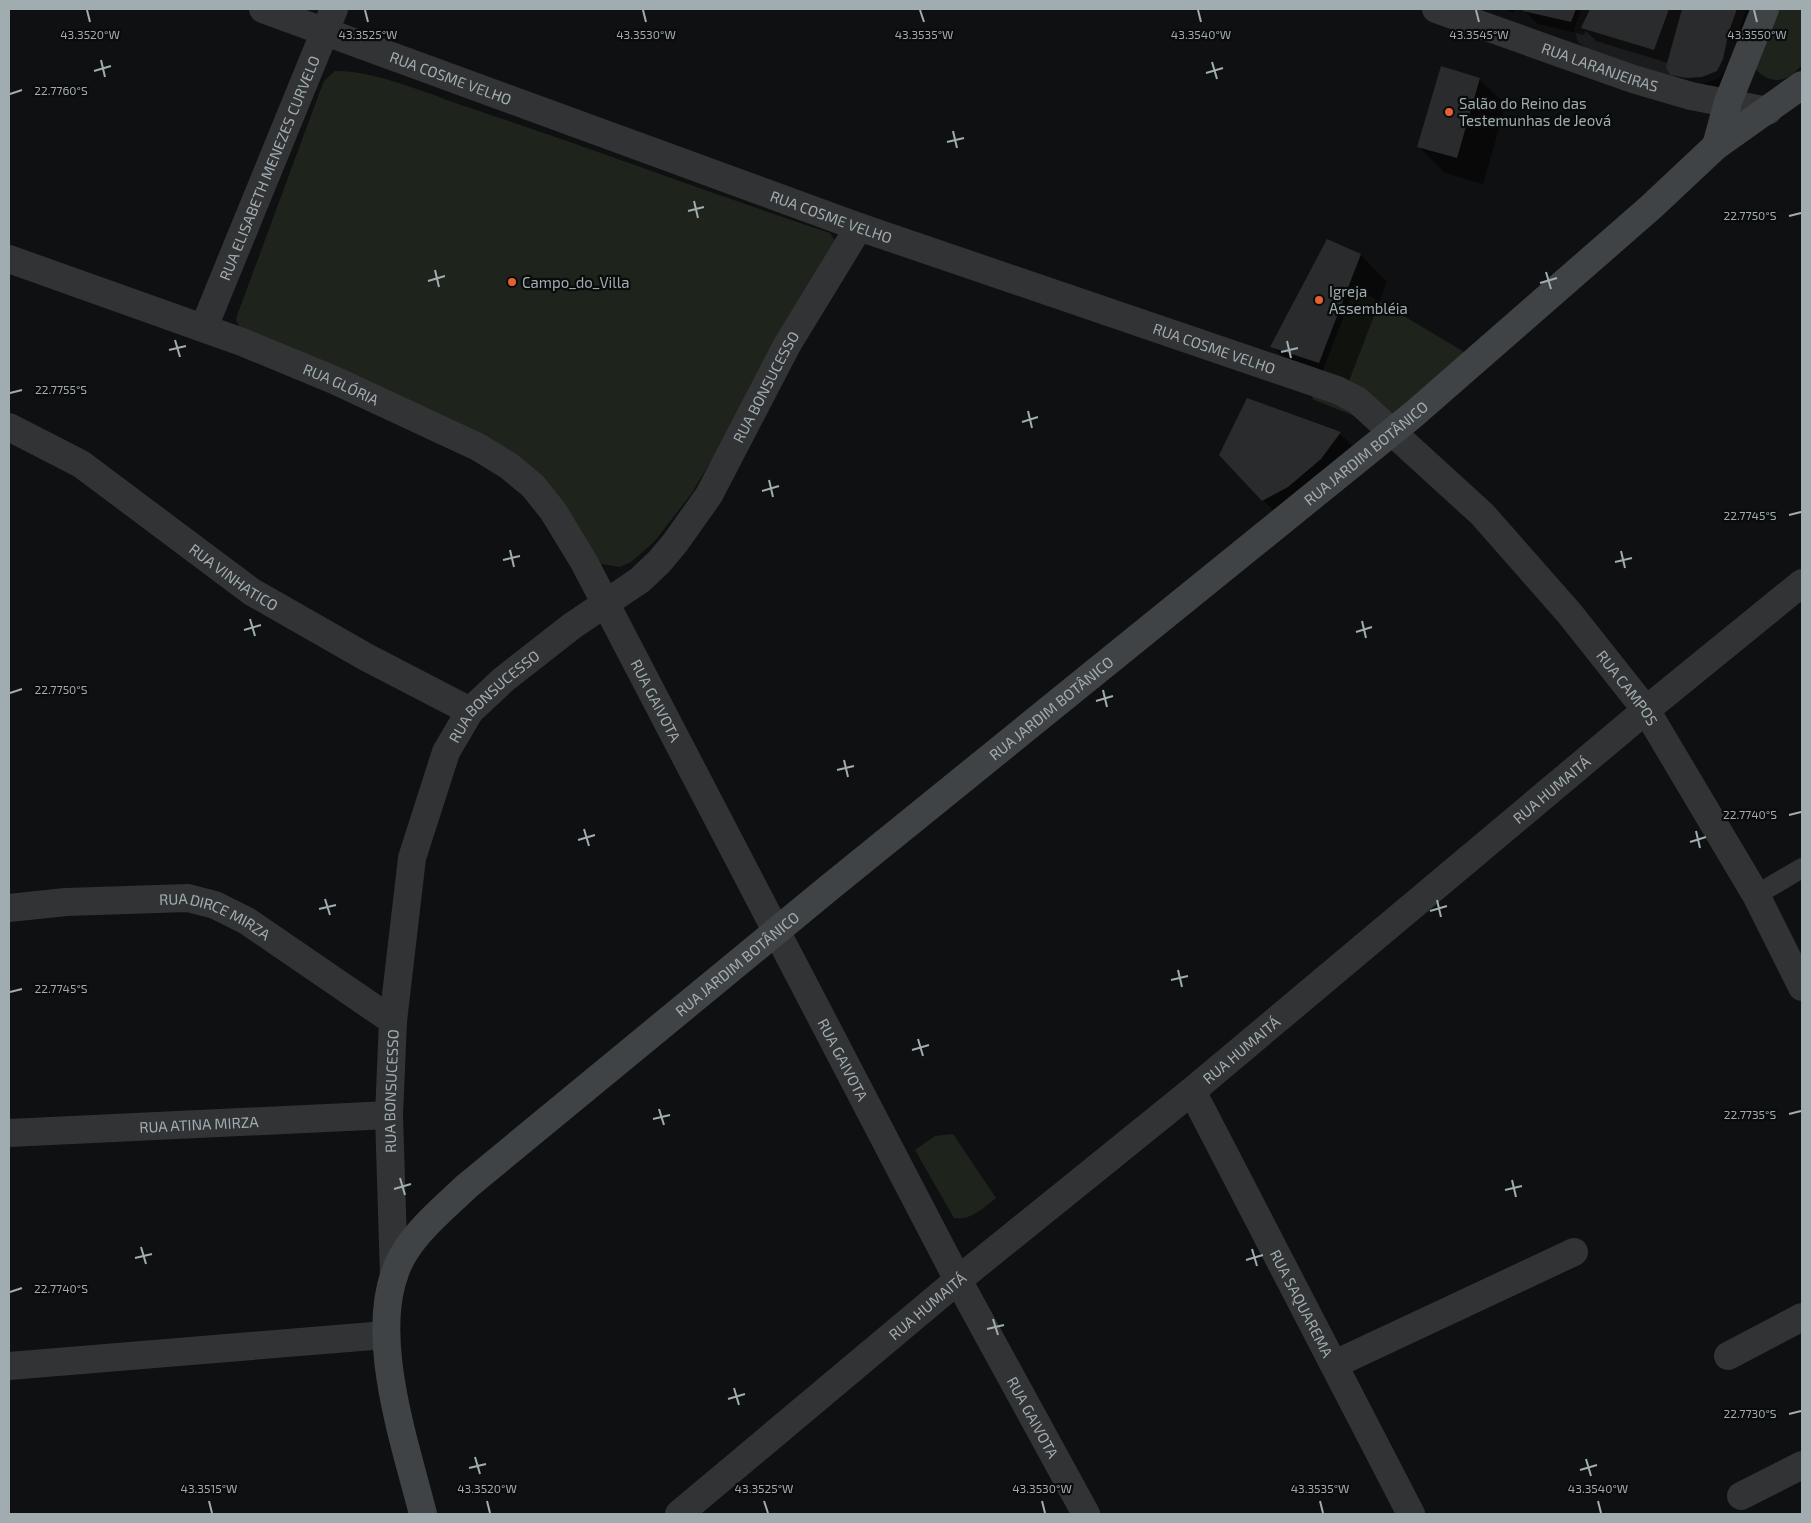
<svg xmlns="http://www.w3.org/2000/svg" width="1811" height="1523" font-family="'Exo 2',sans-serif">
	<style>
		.built { fill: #1b1c1d }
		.green { fill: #1e231c }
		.shadow { fill: #0007 }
		.building { fill: #2a2b2c }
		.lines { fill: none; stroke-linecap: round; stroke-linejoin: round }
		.service { stroke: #313335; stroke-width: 20 }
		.minor { stroke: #313335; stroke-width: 28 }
		.secondary { stroke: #3f4345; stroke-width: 28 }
		.ticks { fill: none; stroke: #a1acb1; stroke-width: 2 }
		.poi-dot { fill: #e56033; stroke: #0a0b0b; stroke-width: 2 }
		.labels { text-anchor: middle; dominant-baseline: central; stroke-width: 4.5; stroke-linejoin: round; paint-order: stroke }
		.street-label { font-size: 15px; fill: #a1acb1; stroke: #0a0b0b }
		.poi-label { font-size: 15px; fill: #a1acb1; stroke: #0a0b0b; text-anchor: start }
		.ticks-label { font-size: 12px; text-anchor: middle; fill: #a1acb1; stroke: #0a0b0b; stroke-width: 4.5; stroke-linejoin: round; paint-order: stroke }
	</style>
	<rect width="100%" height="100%" fill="#0f1011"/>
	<polygon class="built" points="1581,9 1746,9 1729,66 1719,78 1701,84 1668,78 1588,49 1578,42 1574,30"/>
	<g class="green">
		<path d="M1762 9H1802V65C1785 85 1768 85 1752 65Z"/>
		<path d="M335 71C375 70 431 95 470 108 582 145 694 187 806 225L830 233 835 241 815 285 692 493 654 542 631 562 620 567 595 563 518 482 240 329 236 320 238 313 320 91 324 81Z"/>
		<polygon points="1355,287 1471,356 1413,412 1362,419 1312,399"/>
		<path d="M953 1134 996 1198C983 1208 971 1221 954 1218L915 1150 935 1136Z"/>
	</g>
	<g class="shadow">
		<polygon points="1503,9 1515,9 1514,13"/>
		<polygon points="1526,9 1772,9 1730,84 1716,90 1685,88 1671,74 1668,63 1596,41 1586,31 1584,35 1538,24 1525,11"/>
		<polygon points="1479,79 1506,105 1483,184 1445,173 1418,146"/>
		<polygon points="1327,240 1361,255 1387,282 1346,389 1298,372 1272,346"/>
		<polygon points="1248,400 1340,434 1360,453 1283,521 1220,455"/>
	</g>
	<g class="building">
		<polygon points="1524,9 1576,9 1571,22 1523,11"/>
		<polygon points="1590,9 1669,9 1654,50 1581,28"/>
		<polygon points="1682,9 1737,9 1729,31 1723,59 1717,71 1702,77 1687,78 1670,75 1666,67"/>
		<polygon points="1441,66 1480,78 1457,158 1417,147"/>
		<polygon points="1327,239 1361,254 1319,363 1270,347"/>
		<polygon points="1247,398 1341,432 1321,459 1288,487 1262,501 1219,455"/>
	</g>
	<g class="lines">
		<polyline class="service" points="1756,895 1802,868"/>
		<g class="minor">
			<path id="s1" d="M263 9 859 227 1337 390 1357 400 1482 514 1570 614 1646 710 1756 895 1802 987"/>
			<path id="s2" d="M1436 9 1633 79 1691 96 1768 111"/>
			<path id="s3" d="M9 259 242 342 334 380 478 447 509 466 533 486 553 511 584 562 958 1280 1086 1514"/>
			<path id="s4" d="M204 327 334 9"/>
			<path id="s5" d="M9 427 81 464 252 592 366 657 470 711"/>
			<path id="s6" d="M9 908 66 902 188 898 215 905 247 921 393 1021"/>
			<path id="s7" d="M1192 1091 1411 1514"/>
			<path id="s8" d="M9 1133 389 1115"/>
			<path id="s9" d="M394 1276 389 1115 393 1021 412 858 446 752 470 711 503 680 572 626 640 580 659 562 675 543 709 495 787 345 859 227"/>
			<polyline points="1728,1356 1802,1317"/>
			<polyline points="1335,1364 1574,1252"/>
			<polyline points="9,1366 385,1335"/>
			<polyline points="1741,1496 1802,1465"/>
			<path id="s10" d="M679 1514 958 1280 1192 1091 1646 710 1802 583"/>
		</g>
		<g class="secondary">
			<polyline points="1716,146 1728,102 1765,9"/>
			<path id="s11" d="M423 1514C405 1442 363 1324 403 1255 419 1228 445 1207 467 1186L830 887 1414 414 1651 207 1716 146 1802 85"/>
		</g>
	</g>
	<path class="ticks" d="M87 10 90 22M365 10 368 22M643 10 646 22M920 10 924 22M1198 10 1201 22M1476 10 1479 22M1754 10 1757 22M101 60 105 77M1212 62 1217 79M94 71 111 66M1206 73 1223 68M10 94 22 90M953 131 957 148M947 142 964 138M694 201 698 218M688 211 704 207M1789 216 1801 213M435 270 439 287M1546 272 1551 289M428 281 445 276M1540 283 1557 278M175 340 180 357M1287 341 1291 358M169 350 186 346M1281 352 1298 348M10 393 22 390M1028 411 1032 428M1022 422 1038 417M769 480 773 497M762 491 779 486M1789 515 1801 512M510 550 514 567M1621 551 1625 568M503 560 520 556M1615 562 1632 558M250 619 255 636M1362 621 1366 638M244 630 261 625M1356 632 1372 627M1103 690 1107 707M10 693 22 689M1096 701 1113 696M844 760 848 777M837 770 854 766M1789 815 1801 812M584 829 589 846M1696 831 1700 848M578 840 595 835M1690 842 1706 837M325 899 330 915M1437 900 1441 917M319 909 336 905M1430 911 1447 906M1178 970 1182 987M1171 980 1188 976M10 992 22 989M918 1039 923 1056M912 1050 929 1045M659 1109 664 1125M1789 1114 1801 1111M653 1119 670 1115M400 1178 405 1195M1512 1180 1516 1197M394 1189 411 1184M1505 1190 1522 1186M141 1247 146 1264M1252 1249 1257 1266M135 1258 152 1254M1246 1260 1263 1255M10 1292 22 1288M993 1319 998 1335M987 1329 1004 1325M734 1388 739 1405M728 1399 745 1394M1789 1414 1801 1411M475 1457 480 1474M1586 1459 1591 1476M469 1468 486 1464M1580 1470 1597 1465M209 1501 212 1513M487 1501 490 1513M764 1501 768 1513M1042 1501 1045 1513M1320 1501 1323 1513M1598 1501 1601 1513"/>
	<g class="poi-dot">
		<circle cx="1449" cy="112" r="5"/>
		<circle cx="512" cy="282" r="5"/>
		<circle cx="1319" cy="300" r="5"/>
	</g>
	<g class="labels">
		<g class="street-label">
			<text stroke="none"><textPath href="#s2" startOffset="174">RUA LARANJEIRAS</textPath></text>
			<text stroke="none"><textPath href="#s1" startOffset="200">RUA COSME VELHO</textPath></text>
			<text stroke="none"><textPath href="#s4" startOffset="172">RUA ELISABETH MENEZES CURVELO</textPath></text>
			<text stroke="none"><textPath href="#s1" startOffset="605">RUA COSME VELHO</textPath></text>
			<text stroke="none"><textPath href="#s1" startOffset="1010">RUA COSME VELHO</textPath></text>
			<text stroke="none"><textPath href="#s3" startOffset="355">RUA GLÓRIA</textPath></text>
			<text stroke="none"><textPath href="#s9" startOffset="1025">RUA BONSUCESSO</textPath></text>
			<text stroke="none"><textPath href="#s11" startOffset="1520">RUA JARDIM BOTÂNICO</textPath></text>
			<text stroke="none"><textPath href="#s5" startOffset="271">RUA VINHATICO</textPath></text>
			<text stroke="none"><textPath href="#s1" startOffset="1558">RUA CAMPOS</textPath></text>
			<text stroke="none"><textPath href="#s9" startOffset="605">RUA BONSUCESSO</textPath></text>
			<text stroke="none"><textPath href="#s3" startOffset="821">RUA GAIVOTA</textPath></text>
			<text stroke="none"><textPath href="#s11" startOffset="1115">RUA JARDIM BOTÂNICO</textPath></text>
			<text stroke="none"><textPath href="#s10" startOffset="1134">RUA HUMAITÁ</textPath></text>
			<text stroke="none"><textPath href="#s6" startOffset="210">RUA DIRCE MIRZA</textPath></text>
			<text stroke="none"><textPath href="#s11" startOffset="710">RUA JARDIM BOTÂNICO</textPath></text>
			<text stroke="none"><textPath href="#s10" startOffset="729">RUA HUMAITÁ</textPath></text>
			<text stroke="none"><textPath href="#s3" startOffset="1226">RUA GAIVOTA</textPath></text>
			<text stroke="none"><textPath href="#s9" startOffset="185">RUA BONSUCESSO</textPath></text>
			<text stroke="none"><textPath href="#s8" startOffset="190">RUA ATINA MIRZA</textPath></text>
			<text stroke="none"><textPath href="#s7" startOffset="239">RUA SAQUAREMA</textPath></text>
			<text stroke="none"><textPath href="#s10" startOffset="324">RUA HUMAITÁ</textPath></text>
			<text stroke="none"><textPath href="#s3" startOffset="1631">RUA GAIVOTA</textPath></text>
		</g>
		<g class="poi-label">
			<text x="1459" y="103">Salão do Reino das<tspan x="1459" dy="17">Testemunhas de Jeová</tspan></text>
			<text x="522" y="282">Campo_do_Villa</text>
			<text x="1329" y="291">Igreja<tspan x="1329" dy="17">Assembléia</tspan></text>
		</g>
	</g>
	<g class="ticks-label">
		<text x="90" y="39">43.3520°W</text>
		<text x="368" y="39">43.3525°W</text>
		<text x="646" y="39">43.3530°W</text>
		<text x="924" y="39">43.3535°W</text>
		<text x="1201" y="39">43.3540°W</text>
		<text x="1479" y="39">43.3545°W</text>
		<text x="1757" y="39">43.3550°W</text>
		<text x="61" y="95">22.7760°S</text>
		<text x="1750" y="220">22.7750°S</text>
		<text x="61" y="394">22.7755°S</text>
		<text x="1750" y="520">22.7745°S</text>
		<text x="61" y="694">22.7750°S</text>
		<text x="1750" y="819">22.7740°S</text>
		<text x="61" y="993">22.7745°S</text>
		<text x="1750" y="1119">22.7735°S</text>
		<text x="61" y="1293">22.7740°S</text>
		<text x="1750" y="1418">22.7730°S</text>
		<text x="209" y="1493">43.3515°W</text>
		<text x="487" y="1493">43.3520°W</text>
		<text x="764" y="1493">43.3525°W</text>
		<text x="1042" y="1493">43.3530°W</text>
		<text x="1320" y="1493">43.3535°W</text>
		<text x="1598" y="1493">43.3540°W</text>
	</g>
	<rect width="1811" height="1523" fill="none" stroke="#a1acb1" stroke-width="20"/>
</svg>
